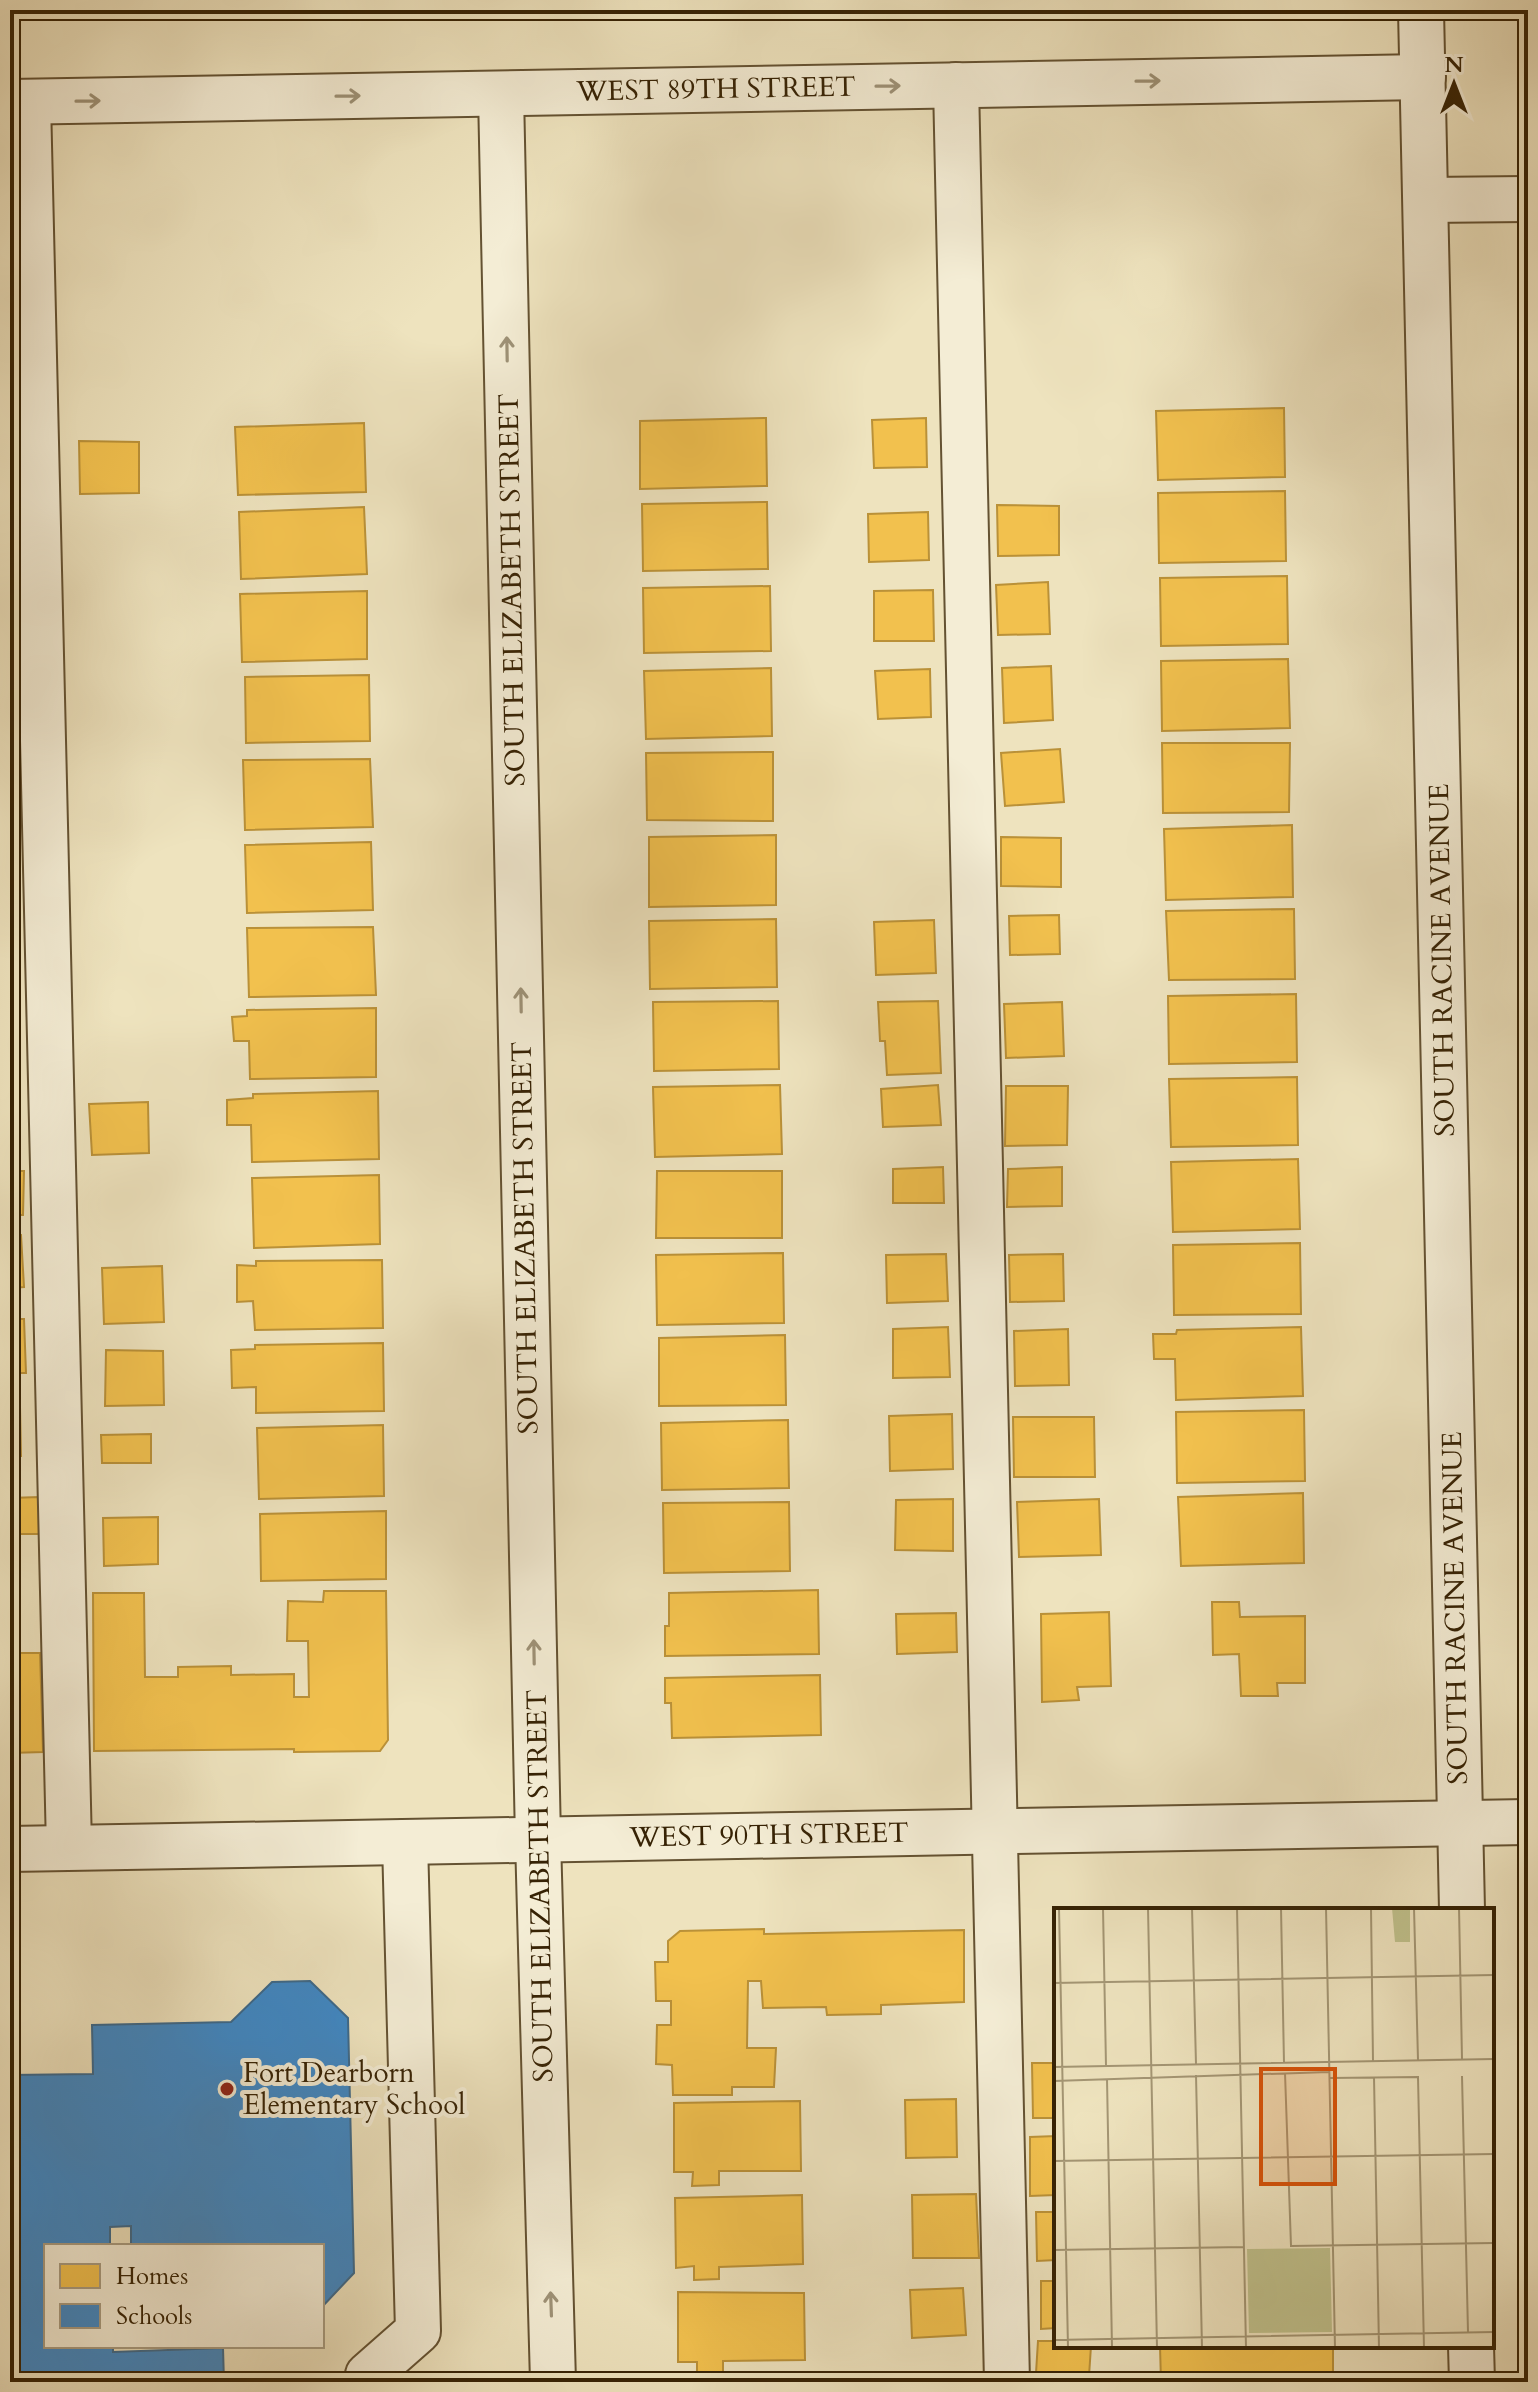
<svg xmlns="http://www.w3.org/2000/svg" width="1538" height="2392" font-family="Cardo,serif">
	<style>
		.homes { fill: #f2c14e; stroke: #ba9138; stroke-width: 2 }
		.schools { fill: #3f88c5; stroke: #3c698b; stroke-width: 2 }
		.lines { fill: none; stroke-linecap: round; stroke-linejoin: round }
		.minor-casing { stroke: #645232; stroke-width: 48 }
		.minor { stroke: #f4edd5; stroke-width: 44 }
		.rail { stroke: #362204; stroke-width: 6; stroke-dasharray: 14 14; stroke-linecap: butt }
		.oneway { stroke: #9e9277 }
		.poi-dot { fill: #8f2418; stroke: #f4edd5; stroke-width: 3 }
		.labels { text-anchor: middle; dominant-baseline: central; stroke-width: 8; stroke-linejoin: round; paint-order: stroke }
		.street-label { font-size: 28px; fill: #362204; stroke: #f4edd5 }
		.poi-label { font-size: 28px; fill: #362204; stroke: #f4edd5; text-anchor: start }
		.inset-road { fill: none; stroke: #a49674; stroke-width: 2 }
		.view { fill: #d6540b; fill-opacity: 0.15; stroke: #d6540b; stroke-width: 4 }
		.inset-edge { fill: none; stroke: #362204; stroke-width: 4 }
	</style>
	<rect width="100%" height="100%" fill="#eee3be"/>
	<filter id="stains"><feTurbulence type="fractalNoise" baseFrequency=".0025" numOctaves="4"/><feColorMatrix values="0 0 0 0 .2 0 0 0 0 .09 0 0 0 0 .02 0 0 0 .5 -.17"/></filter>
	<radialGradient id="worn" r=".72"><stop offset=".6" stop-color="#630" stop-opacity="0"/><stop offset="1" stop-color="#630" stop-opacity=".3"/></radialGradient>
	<g class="homes">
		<polygon points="1284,408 1285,477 1158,480 1156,411"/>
		<polygon points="766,418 767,486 640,489 640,421"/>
		<polygon points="926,418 927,467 874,468 872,420"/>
		<polygon points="364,423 366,492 238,495 235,427"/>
		<polygon points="79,441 139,442 139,493 80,494"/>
		<polygon points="1285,491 1286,561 1159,563 1158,493"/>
		<polygon points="767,502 768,569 643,571 642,504"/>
		<polygon points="10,503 15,503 17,559 10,559"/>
		<polygon points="997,505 1059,506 1059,555 998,556"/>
		<polygon points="364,507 367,574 241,579 239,512"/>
		<polygon points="928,512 929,560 869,562 868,514"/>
		<polygon points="10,568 17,568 18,616 12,617 12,641 10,641"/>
		<polygon points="1287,576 1288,644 1161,646 1160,578"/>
		<polygon points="1048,582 1050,634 998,635 996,585"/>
		<polygon points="770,586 771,651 644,653 643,588"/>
		<polygon points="933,590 934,641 874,641 874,591"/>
		<polygon points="367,591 367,659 242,662 240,594"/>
		<polygon points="1288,659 1290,728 1162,731 1161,661"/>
		<polygon points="1051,666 1053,720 1004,723 1002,668"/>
		<polygon points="771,668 772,736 646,739 644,671"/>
		<polygon points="930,669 931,717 878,719 875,671"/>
		<polygon points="369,675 370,741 246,743 245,677"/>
		<polygon points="1162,743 1290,743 1289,812 1163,813"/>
		<polygon points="1060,749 1064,802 1005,806 1001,753"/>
		<polygon points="773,752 773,821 647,820 646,753"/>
		<polygon points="370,759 373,827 245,830 243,760"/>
		<polygon points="10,786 14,786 15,847 10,847"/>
		<polygon points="1292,825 1293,897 1166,900 1164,829"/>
		<polygon points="776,835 776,905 649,907 649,837"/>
		<polygon points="1001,837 1061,838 1061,887 1001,886"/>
		<polygon points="371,842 373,910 247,913 245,845"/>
		<polygon points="10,876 19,876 20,929 10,929"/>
		<polygon points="1294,909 1295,979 1169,980 1166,911"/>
		<polygon points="1059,915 1060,954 1010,955 1009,916"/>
		<polygon points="776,919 777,987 650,989 649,921"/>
		<polygon points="934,920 936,973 876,975 874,922"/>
		<polygon points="373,927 376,995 249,997 247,928"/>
		<polygon points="1296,994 1297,1062 1169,1064 1168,996"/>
		<polygon points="778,1001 779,1069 654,1071 653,1002"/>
		<polygon points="938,1001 941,1073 887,1075 885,1041 880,1041 878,1002"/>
		<polygon points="1062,1002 1064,1056 1006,1058 1004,1004"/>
		<polygon points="376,1008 376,1077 250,1079 249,1041 234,1041 232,1017 247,1016 247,1010"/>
		<polygon points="1297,1077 1298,1145 1171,1147 1169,1079"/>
		<polygon points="780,1085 782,1154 655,1157 653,1087"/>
		<polygon points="938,1085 941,1125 883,1127 881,1089"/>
		<polygon points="1006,1086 1068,1086 1067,1145 1005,1146"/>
		<polygon points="378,1091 379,1159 252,1162 251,1125 227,1125 227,1100 253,1098 253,1094"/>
		<polygon points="148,1102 149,1153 92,1155 89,1104"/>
		<polygon points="1298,1159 1300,1229 1173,1232 1171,1162"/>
		<polygon points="943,1167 944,1203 893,1203 893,1169"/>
		<polygon points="1062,1167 1062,1206 1007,1207 1008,1169"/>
		<polygon points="10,1171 24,1171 23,1215 10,1215"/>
		<polygon points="657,1171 782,1171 782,1238 656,1238"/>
		<polygon points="379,1175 380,1244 254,1248 252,1178"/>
		<polygon points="21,1235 24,1287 10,1288 10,1236"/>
		<polygon points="1300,1243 1301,1314 1174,1315 1173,1245"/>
		<polygon points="783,1253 784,1323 657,1325 656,1255"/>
		<polygon points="946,1254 948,1301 887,1303 886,1255"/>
		<polygon points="1063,1254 1064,1301 1010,1302 1009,1255"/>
		<polygon points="382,1260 383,1328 255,1330 253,1301 237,1302 237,1265 256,1266 256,1261"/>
		<polygon points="162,1266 164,1322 104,1324 102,1268"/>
		<polygon points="10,1319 24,1319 26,1373 10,1373"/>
		<polygon points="948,1327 950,1377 893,1378 893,1329"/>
		<polygon points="1301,1327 1303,1396 1176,1400 1175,1359 1154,1359 1153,1334 1176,1334 1177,1330"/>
		<polygon points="1068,1329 1069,1385 1015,1386 1014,1331"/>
		<polygon points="785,1335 786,1405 659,1406 659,1338"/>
		<polygon points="383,1343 384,1411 256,1413 256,1387 232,1388 231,1350 255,1349 255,1345"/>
		<polygon points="106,1350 163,1351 164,1405 105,1406"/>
		<polygon points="10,1407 20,1407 21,1456 10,1456"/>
		<polygon points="1304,1410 1305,1481 1177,1483 1176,1412"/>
		<polygon points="952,1414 953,1469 890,1471 889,1416"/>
		<polygon points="1013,1417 1094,1417 1095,1477 1014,1477"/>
		<polygon points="788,1420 789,1488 662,1490 661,1423"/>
		<polygon points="383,1425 384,1496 259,1499 257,1428"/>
		<polygon points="151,1434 151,1463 102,1463 101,1435"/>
		<polygon points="1303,1493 1304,1563 1181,1566 1178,1497"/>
		<polygon points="39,1497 39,1534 10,1534 10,1498"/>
		<polygon points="953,1499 953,1551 895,1550 896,1500"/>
		<polygon points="1099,1499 1101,1555 1019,1557 1017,1502"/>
		<polygon points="789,1502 790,1571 664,1573 663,1503"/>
		<polygon points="386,1511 386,1579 261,1581 260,1514"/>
		<polygon points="158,1517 158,1564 104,1566 103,1518"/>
		<polygon points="818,1590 819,1654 665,1656 665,1626 669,1626 669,1593"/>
		<polygon points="324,1591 386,1591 388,1740 380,1751 294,1752 294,1749 94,1751 93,1593 144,1593 145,1677 178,1677 178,1667 231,1666 231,1675 294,1674 294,1697 309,1697 308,1641 287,1641 288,1601 323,1602"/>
		<polygon points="1212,1602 1239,1602 1240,1617 1305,1616 1305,1683 1277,1683 1278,1696 1241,1696 1239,1654 1213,1655"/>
		<polygon points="1109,1612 1111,1686 1077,1687 1079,1700 1042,1702 1041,1614"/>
		<polygon points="956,1613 957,1652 897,1654 896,1614"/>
		<polygon points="10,1653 40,1653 43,1752 10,1753"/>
		<polygon points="820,1675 821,1735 672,1738 671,1703 665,1703 665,1678"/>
		<polygon points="764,1929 764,1934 964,1930 964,2002 881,2005 881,2014 827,2015 826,2007 763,2008 761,1981 748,1981 747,2048 776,2048 774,2087 732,2087 732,2095 673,2095 672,2065 656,2064 657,2025 671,2025 671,2001 656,2001 655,1962 668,1962 668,1941 680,1931"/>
		<polygon points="1032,2063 1056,2063 1056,2118 1033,2118"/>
		<polygon points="956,2099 957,2157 906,2158 905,2100"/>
		<polygon points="800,2101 801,2171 719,2171 719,2185 692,2186 693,2172 674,2172 674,2103"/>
		<polygon points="1056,2136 1056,2195 1030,2196 1030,2137"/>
		<polygon points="976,2194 979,2258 913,2258 912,2195"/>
		<polygon points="802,2195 803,2264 719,2267 719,2279 694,2280 694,2266 676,2268 675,2198"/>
		<polygon points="1036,2212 1056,2212 1056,2260 1037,2261"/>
		<polygon points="1041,2281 1056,2281 1056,2328 1041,2329"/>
		<polygon points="963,2288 966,2335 912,2338 910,2290"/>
		<polygon points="678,2292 804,2293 805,2360 723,2361 723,2375 697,2374 697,2362 678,2362"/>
		<polygon points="1038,2341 1056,2341 1056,2346 1091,2346 1089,2376 1036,2373"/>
		<polygon points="1160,2346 1330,2346 1333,2349 1333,2371 1324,2382 1161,2382"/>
	</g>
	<polygon class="schools" points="310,1981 348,2018 354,2273 322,2307 322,2246 131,2246 131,2226 110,2227 110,2246 46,2246 46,2346 113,2346 113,2352 223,2348 224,2382 10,2382 10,2075 93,2074 92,2025 231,2022 272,1982"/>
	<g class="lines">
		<defs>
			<g id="minor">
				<polyline points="1421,10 1462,1910"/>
				<polyline points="956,85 1007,2382"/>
				<polyline points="501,94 538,1839 553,2382"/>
				<polyline points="10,102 1423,77"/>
				<polyline points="28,102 69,1847"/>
				<polyline points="1426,200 1528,199"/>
				<polyline points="10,1849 1528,1822"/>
				<polyline points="1471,2346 1472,2382"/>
				<polyline points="368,2382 368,2375 418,2331 405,1842"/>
			</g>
		</defs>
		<use href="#minor" class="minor-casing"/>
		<use href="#minor" class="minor"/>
		<polyline class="rail" points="10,16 252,10"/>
	</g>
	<defs><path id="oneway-shaft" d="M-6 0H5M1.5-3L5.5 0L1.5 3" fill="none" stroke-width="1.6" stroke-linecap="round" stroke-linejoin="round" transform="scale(2)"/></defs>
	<g class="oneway">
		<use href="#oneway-shaft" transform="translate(1148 81) rotate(-1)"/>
		<use href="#oneway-shaft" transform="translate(888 86) rotate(-1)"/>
		<use href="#oneway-shaft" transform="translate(348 96) rotate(-1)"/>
		<use href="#oneway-shaft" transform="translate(88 101) rotate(-1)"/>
		<use href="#oneway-shaft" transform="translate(507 349) rotate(-91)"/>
		<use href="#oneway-shaft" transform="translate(521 1000) rotate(-91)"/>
		<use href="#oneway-shaft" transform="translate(534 1652) rotate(-91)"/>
		<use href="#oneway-shaft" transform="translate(551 2304) rotate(-92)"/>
	</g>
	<circle class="poi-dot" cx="227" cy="2089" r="8"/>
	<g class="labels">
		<g class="street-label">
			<text transform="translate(716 89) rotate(-1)">WEST 89TH STREET</text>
			<text transform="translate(512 590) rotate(-91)">SOUTH ELIZABETH STREET</text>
			<text transform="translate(1442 960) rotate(-91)">SOUTH RACINE AVENUE</text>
			<text transform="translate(525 1238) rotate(-91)">SOUTH ELIZABETH STREET</text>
			<text transform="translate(1455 1608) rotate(-91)">SOUTH RACINE AVENUE</text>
			<text transform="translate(769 1835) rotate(-1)">WEST 90TH STREET</text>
			<text transform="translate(540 1886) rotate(-91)">SOUTH ELIZABETH STREET</text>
		</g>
		<g class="poi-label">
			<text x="243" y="2073">Fort Dearborn<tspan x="243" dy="32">Elementary School</tspan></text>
		</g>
	</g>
	<g transform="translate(1054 1908)">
		<rect width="440" height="440" fill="#eee3be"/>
		<path d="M356 0V34H341L338 0ZM276 340 278 424 195 425 193 341Z" fill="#c0c18c"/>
		<path class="inset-road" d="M5 0 14 440M49 0 52 158M94 0 103 440M138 0 142 156M183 0 192 440M227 0 230 155M272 0 281 440M317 0 319 153M360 0 364 152M405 0 408 151M0 75 440 67M0 159 440 151M231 165 237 338 440 335M142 167 148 440M408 168 414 424M320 169 325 440M276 170 364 169 370 440M53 171 58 440M0 173 275 164M0 253 440 246M0 342 190 339M0 432 440 424"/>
		<path class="view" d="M207 161H281V276H207Z"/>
		<rect width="440" height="440" class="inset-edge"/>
	</g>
	<rect width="1538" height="2392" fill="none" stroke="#eee3be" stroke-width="40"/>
	<rect x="12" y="12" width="1514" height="2368" fill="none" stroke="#362204" stroke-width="4"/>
	<rect x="20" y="20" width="1498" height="2352" fill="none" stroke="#362204" stroke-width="2"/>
	<rect x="44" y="2244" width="280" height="104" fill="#f4edd5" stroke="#a89c81" stroke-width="2"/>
	<rect x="60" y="2264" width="40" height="24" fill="#f2c14e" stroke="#a89c81" stroke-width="2"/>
	<text x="116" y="2284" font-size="24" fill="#362204">Homes</text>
	<rect x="60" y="2304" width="40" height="24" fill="#3f88c5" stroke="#a89c81" stroke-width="2"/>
	<text x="116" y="2324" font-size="24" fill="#362204">Schools</text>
	<g transform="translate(1454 84)" stroke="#f4edd5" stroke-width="6" paint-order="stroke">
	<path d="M0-6L14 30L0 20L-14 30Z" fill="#362204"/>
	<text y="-12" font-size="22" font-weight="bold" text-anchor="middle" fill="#362204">N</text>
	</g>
	<rect width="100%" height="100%" filter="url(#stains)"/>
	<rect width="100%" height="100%" fill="url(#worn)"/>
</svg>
